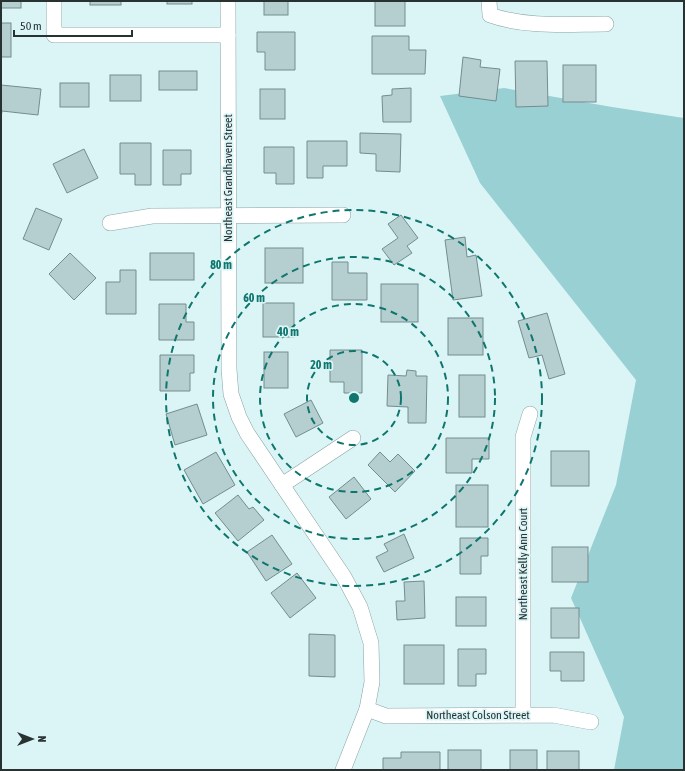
<svg xmlns="http://www.w3.org/2000/svg" width="685" height="771" font-family="'Asap Condensed',sans-serif">
	<style>
		.green { fill: #99d0d4 }
		.building { fill: #b5ced0; stroke: #748c8d }
		.lines { fill: none; stroke-linecap: round; stroke-linejoin: round }
		.street-casing { stroke: #8aa2a4; stroke-width: 16 }
		.street { stroke: #fff; stroke-width: 15 }
		.ring { fill: none; stroke: #0f766e; stroke-width: 2; stroke-dasharray: 7 5 }
		.labels { text-anchor: middle; dominant-baseline: central; stroke-width: 3.5; stroke-linejoin: round; paint-order: stroke }
		.street-label { font-size: 12px; fill: #283233; stroke: #dbf5f6 }
		.centre { fill: #0f766e; stroke: #dbf5f6; stroke-width: 2 }
		.ring-label { font-size: 12px; text-anchor: middle; font-weight: bold; fill: #0f766e; stroke: #dbf5f6; stroke-width: 3.5; stroke-linejoin: round; paint-order: stroke }
	</style>
	<rect width="100%" height="100%" fill="#dbf5f6"/>
	<polygon class="green" points="504,88 612,107 684,118 684,770 614,770 624,717 571,598 616,485 636,380 480,183 440,96"/>
	<g class="building">
		<rect x="1" y="1" width="20" height="7"/>
		<rect x="90" y="1" width="31" height="4"/>
		<rect x="167" y="1" width="25" height="3"/>
		<rect x="264" y="1" width="24" height="14"/>
		<rect x="375" y="1" width="30" height="25"/>
		<rect x="1" y="23" width="10" height="34"/>
		<polygon points="257,32 295,32 295,70 265,70 265,52 257,52"/>
		<polygon points="372,36 409,36 409,50 426,50 425,74 372,74"/>
		<polygon points="463,57 481,60 480,67 500,69 496,101 459,96"/>
		<polygon points="515,61 547,61 548,106 516,107"/>
		<rect x="563" y="65" width="33" height="37"/>
		<rect x="159" y="71" width="38" height="19"/>
		<rect x="110" y="75" width="31" height="26"/>
		<rect x="60" y="83" width="29" height="24"/>
		<polygon points="1,85 41,89 38,115 2,111 1,118"/>
		<polygon points="411,88 411,122 383,122 382,96 392,95 392,89"/>
		<rect x="260" y="89" width="25" height="30"/>
		<polygon points="360,133 401,134 400,172 376,171 376,154 360,153"/>
		<polygon points="307,141 347,141 347,166 323,166 323,178 307,178"/>
		<polygon points="120,143 151,143 151,185 135,185 135,174 120,174"/>
		<polygon points="264,147 294,147 294,184 276,184 276,173 264,173"/>
		<polygon points="84,149 98,178 67,193 53,164"/>
		<polygon points="163,150 191,150 191,174 181,174 181,185 163,185"/>
		<polygon points="36,208 62,219 49,250 23,239"/>
		<polygon points="401,215 418,238 407,246 412,253 394,265 382,249 398,238 388,224"/>
		<polygon points="465,237 467,257 476,255 482,296 453,300 445,240"/>
		<rect x="265" y="248" width="38" height="35"/>
		<polygon points="70,253 96,278 74,300 49,274"/>
		<rect x="150" y="253" width="44" height="27"/>
		<polygon points="332,262 348,262 348,273 367,273 367,300 332,300"/>
		<polygon points="120,270 136,270 136,314 106,314 106,282 120,282"/>
		<rect x="381" y="284" width="37" height="38"/>
		<rect x="263" y="303" width="31" height="34"/>
		<polygon points="159,304 186,304 186,322 194,322 194,340 159,340"/>
		<polygon points="547,313 565,374 549,379 542,355 529,358 518,321"/>
		<rect x="448" y="318" width="35" height="37"/>
		<polygon points="330,350 362,350 362,393 344,393 344,382 330,382"/>
		<rect x="264" y="352" width="24" height="36"/>
		<polygon points="160,355 194,355 194,373 190,373 190,391 160,391"/>
		<polygon points="407,370 416,371 416,376 427,376 426,423 408,423 408,407 387,406 388,375 406,376"/>
		<rect x="459" y="375" width="26" height="42"/>
		<polygon points="311,400 323,423 296,437 284,414"/>
		<polygon points="197,404 207,435 175,445 166,414"/>
		<polygon points="446,438 489,438 489,459 472,459 472,473 446,473"/>
		<rect x="551" y="451" width="38" height="35"/>
		<polygon points="216,452 235,485 203,504 184,470"/>
		<polygon points="380,452 390,462 398,454 415,471 395,492 368,465"/>
		<polygon points="354,477 371,499 346,519 329,497"/>
		<rect x="456" y="485" width="32" height="42"/>
		<polygon points="238,495 249,509 253,507 264,520 238,541 215,513"/>
		<polygon points="404,534 414,558 384,572 376,557 388,551 384,544"/>
		<polygon points="272,535 292,564 266,581 247,552"/>
		<polygon points="460,538 488,538 488,556 481,556 481,574 460,574"/>
		<rect x="552" y="547" width="36" height="35"/>
		<polygon points="297,573 316,598 290,618 271,593"/>
		<polygon points="424,581 425,618 397,620 396,601 405,601 404,582"/>
		<rect x="456" y="597" width="30" height="29"/>
		<rect x="551" y="608" width="28" height="30"/>
		<polygon points="309,634 335,635 335,677 309,676"/>
		<rect x="404" y="645" width="40" height="39"/>
		<polygon points="458,649 486,649 486,674 476,674 476,686 458,686"/>
		<polygon points="550,652 584,652 584,681 561,681 561,671 550,671"/>
		<rect x="448" y="750" width="33" height="20"/>
		<rect x="510" y="750" width="27" height="20"/>
		<rect x="547" y="751" width="32" height="19"/>
		<polygon points="401,752 440,752 440,770 383,770 383,758 401,758"/>
	</g>
	<g class="lines">
		<defs>
			<g id="street">
				<polyline points="54,1 54,35 228,35"/>
				<polyline points="228,1 229,369 231,394 239,417 247,433 344,577 360,607 371,643 372,682 367,709 343,770"/>
				<path d="M489 1 490 15C527 28 568 24 606 24"/>
				<polyline points="110,223 152,216 343,215"/>
				<polyline points="282,485 353,438"/>
				<polyline points="367,709 386,716 553,715 591,722"/>
				<polyline points="523,715 523,437 530,414"/>
			</g>
		</defs>
		<use href="#street" class="street-casing"/>
		<use href="#street" class="street"/>
	</g>
	<g class="ring">
		<circle cx="354" cy="398" r="47"/>
		<circle cx="354" cy="398" r="94"/>
		<circle cx="354" cy="398" r="141"/>
		<circle cx="354" cy="398" r="188"/>
	</g>
	<g class="labels">
		<g class="street-label">
			<text transform="translate(228 178) rotate(-90)">Northeast Grandhaven Street</text>
			<text transform="translate(523 564) rotate(-90)">Northeast Kelly Ann Court</text>
			<text x="478" y="715">Northeast Colson Street</text>
		</g>
	</g>
	<circle cx="354" cy="398" r="6" class="centre"/>
	<g class="ring-label">
		<text x="221" y="269">80 m</text>
		<text x="254" y="302">60 m</text>
		<text x="288" y="336">40 m</text>
		<text x="321" y="369">20 m</text>
	</g>
	<rect width="685" height="771" fill="none" stroke="#283233" stroke-width="4"/>
	<g transform="translate(32 739) rotate(90)" stroke="#dbf5f6" stroke-width="3" paint-order="stroke">
	<path d="M0-3L7 15L0 10L-7 15Z" fill="#283233"/>
	<text y="-6" font-size="11" font-weight="bold" text-anchor="middle" fill="#283233">N</text>
	</g>
	<path d="M14 30v6h118v-6" fill="none" stroke="#283233" stroke-width="2"/>
	<text x="20" y="30" font-size="12" fill="#283233" stroke="#dbf5f6" stroke-width="3" paint-order="stroke">50 m</text>
</svg>
